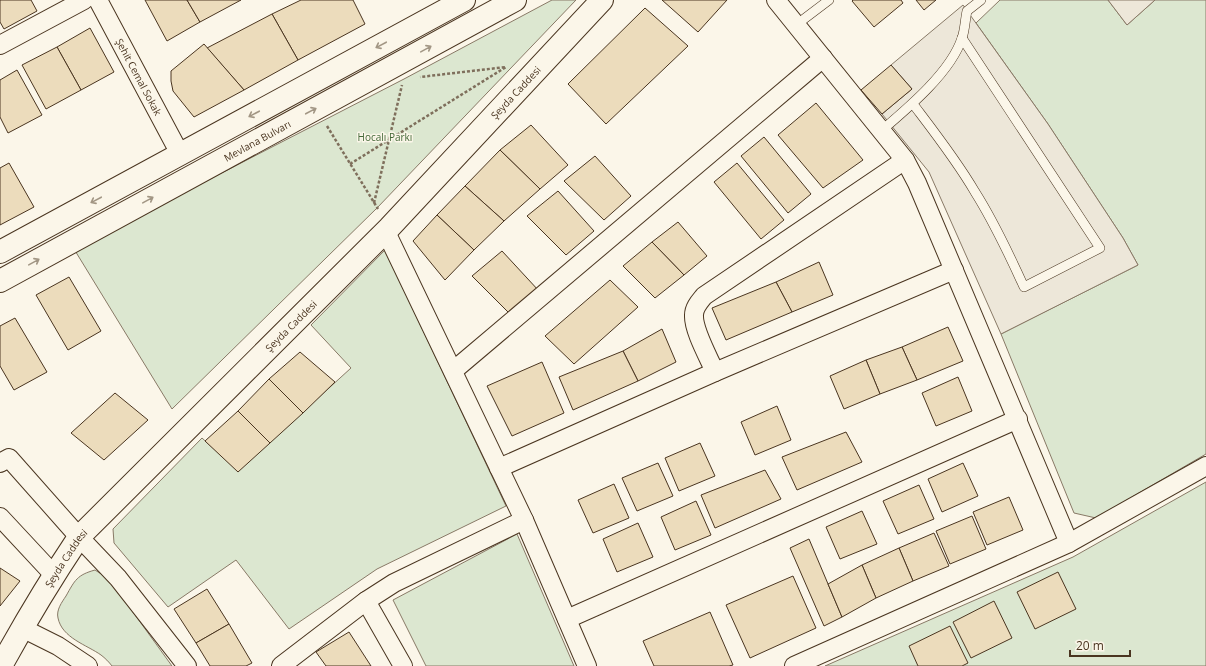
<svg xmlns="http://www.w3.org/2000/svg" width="1206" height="666" font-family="'Open Sans',sans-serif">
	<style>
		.green { fill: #dce7d0; stroke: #887966 }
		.parking { fill: #ede7d9; stroke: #887966 }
		.building { fill: #ecdcbc; stroke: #4a3520 }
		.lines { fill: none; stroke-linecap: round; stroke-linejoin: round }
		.lane-casing { stroke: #4a3520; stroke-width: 10 }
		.street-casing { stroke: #4a3520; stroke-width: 20 }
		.secondary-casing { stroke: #4a3520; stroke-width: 24 }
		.path { stroke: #7f6f5c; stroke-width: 2.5; stroke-dasharray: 3 2; stroke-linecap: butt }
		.lane { stroke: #fbf6e9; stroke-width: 9 }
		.street { stroke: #fbf6e9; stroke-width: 18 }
		.secondary { stroke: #fbf6e9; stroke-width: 22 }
		.oneway { stroke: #a29684 }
		.labels { text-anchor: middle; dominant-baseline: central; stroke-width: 3; stroke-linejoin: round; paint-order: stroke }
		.street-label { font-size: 10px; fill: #4a3520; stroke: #fbf6e9 }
		.park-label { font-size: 10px; fill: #436837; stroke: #fbf6e9 }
	</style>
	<rect width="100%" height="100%" fill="#fbf6e9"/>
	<g class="green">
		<polygon points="552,0 576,0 377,208 172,409 74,249 404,79"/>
		<polygon points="1000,0 1108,0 1127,25 1155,0 1206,0 1206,454 1096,518 1074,513 1001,334 1138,265 1123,238 1048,124 976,23"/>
		<polygon points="385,250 506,506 377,569 289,629 236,560 168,607 114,543 113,529 202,438 238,471 351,368 311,325"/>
		<polygon points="1206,482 1206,666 825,666 1073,557"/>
		<polygon points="517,534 574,666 426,666 393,600"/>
		<path d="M95 570 109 579 172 666H112C109 662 105 658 101 655 87 645 62 638 58 618 56 610 62 602 66 596 75 580 77 575 95 570Z"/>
	</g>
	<g class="parking">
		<polygon points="1108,0 1155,0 1127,25"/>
		<polygon points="963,5 1048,124 1123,238 1138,265 1001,334 929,172 882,114 912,89 891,65"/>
	</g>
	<g class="building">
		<polygon points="0,0 31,0 37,11 4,29 0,22"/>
		<polygon points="145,0 187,0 200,22 167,41"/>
		<polygon points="187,0 241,0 200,22"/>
		<polygon points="301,0 353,0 365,24 298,60 272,14"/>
		<polygon points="662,0 727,0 698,32"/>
		<polygon points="853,0 901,0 903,3 874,27 852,1"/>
		<polygon points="916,0 936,0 924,10"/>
		<polygon points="645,8 688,46 606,124 568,84"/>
		<polygon points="272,14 298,60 244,90 207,48"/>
		<polygon points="90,28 114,72 81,90 57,47"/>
		<polygon points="204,44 244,90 194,117 173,91 171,81 171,71"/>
		<polygon points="57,47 81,90 46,109 22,65"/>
		<polygon points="891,65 912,89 882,114 861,90"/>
		<polygon points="17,70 42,115 8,133 0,117 0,80"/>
		<polygon points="816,103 863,160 823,188 778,135"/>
		<polygon points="531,125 568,165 540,189 500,150"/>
		<polygon points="764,137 811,194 788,213 741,156"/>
		<polygon points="500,150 540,189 504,221 465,186"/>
		<polygon points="595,156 631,196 604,220 564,181"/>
		<polygon points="9,163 34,207 0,225 0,168"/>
		<polygon points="737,163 784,220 761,239 714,182"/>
		<polygon points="465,186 504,221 474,250 437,215"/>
		<polygon points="558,191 594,231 566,255 527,216"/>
		<polygon points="437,215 474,250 445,280 413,241"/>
		<polygon points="678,222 707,256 684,275 652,242"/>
		<polygon points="652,242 684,275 655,298 623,266"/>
		<polygon points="502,251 539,291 511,315 472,276"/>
		<polygon points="819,262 833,295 792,312 776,282"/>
		<polygon points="69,277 101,331 68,350 36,295"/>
		<polygon points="610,280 638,307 574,364 545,336"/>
		<polygon points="776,282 792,312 726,340 712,308"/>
		<polygon points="15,318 47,372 14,390 0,366 0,326"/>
		<polygon points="948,327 963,361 917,380 902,347"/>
		<polygon points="662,329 676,362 638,381 623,351"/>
		<polygon points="902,347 917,380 880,394 866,360"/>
		<polygon points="623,351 638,381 573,410 559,377"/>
		<polygon points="300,352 335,382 303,413 269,379"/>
		<polygon points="866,360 880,394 844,409 830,376"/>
		<polygon points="542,362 564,413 512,436 487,386"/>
		<polygon points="958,377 972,411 936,426 922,393"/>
		<polygon points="269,379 303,413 270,443 238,411"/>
		<polygon points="115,393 148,420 104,460 71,433"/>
		<polygon points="777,406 791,440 755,455 741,422"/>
		<polygon points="238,411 270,443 238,472 205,441"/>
		<polygon points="846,432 862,462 797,490 782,457"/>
		<polygon points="700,443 715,476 679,491 665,458"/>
		<polygon points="658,463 673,496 637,511 622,478"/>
		<polygon points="963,463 978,496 942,512 928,479"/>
		<polygon points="765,470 781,499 715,528 701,495"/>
		<polygon points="614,484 629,518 593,533 578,500"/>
		<polygon points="919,485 934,519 898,534 883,501"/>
		<polygon points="1009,497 1023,530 987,545 973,512"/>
		<polygon points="696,501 711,535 675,550 661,517"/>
		<polygon points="862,511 877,544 840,559 826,527"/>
		<polygon points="972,516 986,549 950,564 936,531"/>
		<polygon points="638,523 653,557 617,572 603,539"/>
		<polygon points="934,533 949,566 913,581 899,548"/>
		<polygon points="809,539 842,617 824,626 790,548"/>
		<polygon points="899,548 913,581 876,598 862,565"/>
		<polygon points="862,565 876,598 842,617 828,584"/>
		<polygon points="0,568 20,581 0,606"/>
		<polygon points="1058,572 1076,609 1035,629 1017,592"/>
		<polygon points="793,576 816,628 750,658 726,605"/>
		<polygon points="207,589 229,624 196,643 174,609"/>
		<polygon points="994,601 1012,638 971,658 953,622"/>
		<polygon points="710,612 733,665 729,666 654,666 643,641"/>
		<polygon points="229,624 252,663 246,666 210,666 196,643"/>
		<polygon points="950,626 968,663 962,666 918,666 909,646"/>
		<polygon points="349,632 371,666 326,666 316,652"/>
	</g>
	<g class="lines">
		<defs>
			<g id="lane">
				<polyline points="796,25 829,0"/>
				<path d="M913 104C935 133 957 161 975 192 994 222 1009 254 1024 287L1100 248 962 38"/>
				<path d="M881 131C908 108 951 72 962 38 965 30 965 20 967 11L981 0"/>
			</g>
			<g id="street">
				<path id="s1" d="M98 0 180 154"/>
				<polyline points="776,0 905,160 917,183 1069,543"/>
				<polyline points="0,45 84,0"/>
				<polyline points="386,232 524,520 587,666"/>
				<polyline points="453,371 823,58"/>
				<path d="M715 372C709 358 693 330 694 315 694 307 700 301 704 296L905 160"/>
				<polyline points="0,463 9,458 79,537 118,578 187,666"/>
				<polyline points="499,468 715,372 954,270"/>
				<polyline points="0,517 54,575"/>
				<polyline points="366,601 394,583 524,520"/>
				<polyline points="567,619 1018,419"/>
				<polyline points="22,628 58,646 88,666"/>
				<polyline points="281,666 366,601 403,666"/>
				<polyline points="794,666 1069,543 1206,466"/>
			</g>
			<g id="secondary">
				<polyline points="0,252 464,0"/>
				<path id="s2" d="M0 281 515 0"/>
				<path id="s3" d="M1 666C25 622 51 579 79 537L389 228 602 0"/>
			</g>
		</defs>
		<use href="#lane" class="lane-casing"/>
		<use href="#street" class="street-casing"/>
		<use href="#secondary" class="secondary-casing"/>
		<g class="path">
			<polyline points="327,126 378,209"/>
			<polyline points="350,164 506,67 420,77"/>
			<polyline points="374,203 402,85"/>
		</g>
		<use href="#lane" class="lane"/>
		<use href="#street" class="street"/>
		<use href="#secondary" class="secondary"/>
	</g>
	<defs><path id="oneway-shaft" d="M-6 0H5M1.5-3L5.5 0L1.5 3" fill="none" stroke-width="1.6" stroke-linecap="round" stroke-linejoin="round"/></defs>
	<g class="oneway">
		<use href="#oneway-shaft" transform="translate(381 45) rotate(152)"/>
		<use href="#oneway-shaft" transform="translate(426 49) rotate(-29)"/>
		<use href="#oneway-shaft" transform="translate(311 111) rotate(-28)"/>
		<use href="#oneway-shaft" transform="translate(254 114) rotate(152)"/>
		<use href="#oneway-shaft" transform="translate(96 200) rotate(152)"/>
		<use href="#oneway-shaft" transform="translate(148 200) rotate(-29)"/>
		<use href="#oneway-shaft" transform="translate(34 262) rotate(-29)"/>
	</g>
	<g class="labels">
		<g class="street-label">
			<text stroke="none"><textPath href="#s1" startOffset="87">Şehit Cemal Sokak</textPath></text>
			<text stroke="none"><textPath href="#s3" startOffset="774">Şeyda Caddesi</textPath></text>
			<text stroke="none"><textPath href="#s2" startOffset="293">Mevlana Bulvarı</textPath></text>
			<text stroke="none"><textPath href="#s3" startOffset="450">Şeyda Caddesi</textPath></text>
			<text stroke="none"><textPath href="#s3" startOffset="126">Şeyda Caddesi</textPath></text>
		</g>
		<g class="park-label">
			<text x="385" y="137">Hocalı Parkı</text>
		</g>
	</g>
	<path d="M1070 650v6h60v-6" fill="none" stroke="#4a3520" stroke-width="2"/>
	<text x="1076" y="650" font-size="12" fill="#4a3520" stroke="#fbf6e9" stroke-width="3" paint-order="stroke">20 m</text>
</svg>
